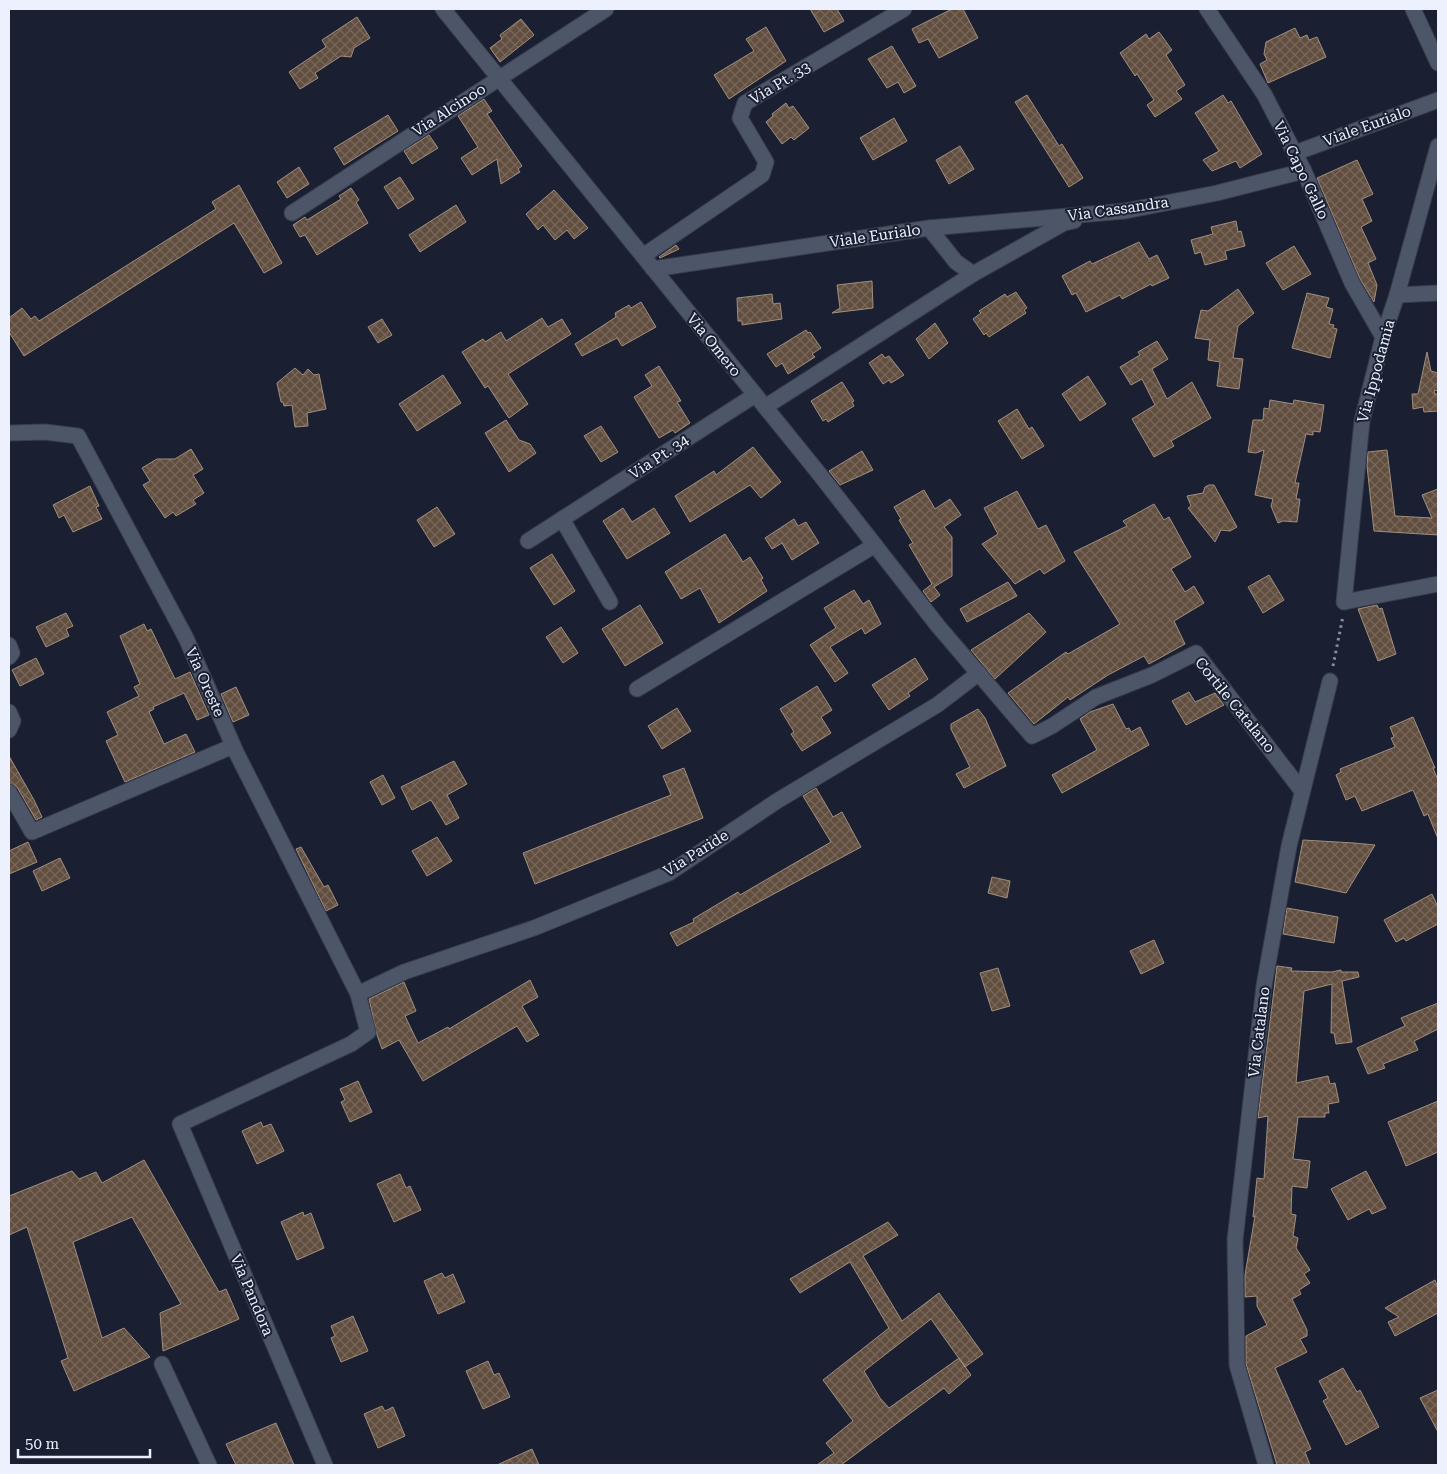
<svg xmlns="http://www.w3.org/2000/svg" width="1447" height="1474" font-family="'Roboto Serif',serif">
	<style>
		.building { fill: url(#building-cross-hatch); stroke: #a28e7d }
		.lines { fill: none; stroke-linecap: round; stroke-linejoin: round }
		.minor-casing { stroke: #383d4b; stroke-width: 17 }
		.path { stroke: #898e9d; stroke-width: 3; stroke-dasharray: 2.5 4; stroke-linecap: butt }
		.minor { stroke: #4d5569; stroke-width: 15 }
		.labels { text-anchor: middle; dominant-baseline: central; stroke-width: 4; stroke-linejoin: round; paint-order: stroke }
		.street-label { font-size: 15px; fill: #ecf1fd; stroke: #1a2032 }
	</style>
	<defs>
		<pattern id="building-cross-hatch" width="8" height="8" patternUnits="userSpaceOnUse" patternTransform="scale(1.25)"><rect width="8" height="8" fill="#614e3f"/><path d="M0 0l8 8M0 8l8-8" fill="none" stroke="#78685c"/></pattern>
	</defs>
	<rect width="100%" height="100%" fill="#1a2032"/>
	<g class="building">
		<polygon points="810,9 837,9 844,21 824,32"/>
		<polygon points="952,9 963,9 978,38 939,58 928,39 919,43 912,29"/>
		<polygon points="357,17 370,38 354,48 351,57 341,56 315,73 318,78 300,89 289,72 326,47 322,40"/>
		<polygon points="521,19 534,35 500,62 490,48 502,39 500,35"/>
		<polygon points="766,27 786,61 729,99 714,75 754,51 746,39"/>
		<polygon points="1295,28 1300,38 1307,35 1309,40 1317,37 1326,57 1268,83 1260,64 1267,60 1264,54 1266,42"/>
		<polygon points="1159,32 1172,50 1166,55 1185,85 1176,91 1182,99 1155,117 1147,105 1154,100 1137,74 1135,76 1120,53 1146,34 1149,39"/>
		<polygon points="892,46 916,86 904,93 898,82 887,88 868,59"/>
		<polygon points="1027,95 1059,146 1062,144 1083,178 1069,187 1015,102"/>
		<polygon points="1223,95 1228,103 1231,101 1262,154 1240,168 1236,161 1212,171 1203,160 1219,151 1195,113"/>
		<polygon points="484,99 492,111 487,114 522,166 518,169 520,172 501,184 497,159 472,175 461,158 478,147 458,116"/>
		<polygon points="786,103 789,108 793,106 809,128 794,140 791,137 782,144 766,122 773,116 772,114"/>
		<polygon points="388,115 398,131 344,165 334,148"/>
		<polygon points="894,118 907,141 873,160 860,138"/>
		<polygon points="429,135 438,148 412,164 404,151"/>
		<polygon points="960,146 974,169 949,184 936,160"/>
		<polygon points="1357,160 1373,194 1362,199 1372,221 1361,227 1376,259 1368,263 1377,285 1374,302 1360,279 1317,178"/>
		<polygon points="299,167 309,184 287,198 277,182"/>
		<polygon points="400,177 414,199 398,209 384,187"/>
		<polygon points="239,185 282,263 264,273 234,223 24,356 9,332 9,318 22,308 31,319 35,316 39,321 216,209 212,202"/>
		<polygon points="351,188 359,200 356,202 368,223 317,255 305,235 300,237 293,225 305,217 307,220 341,199 339,196"/>
		<polygon points="554,190 588,228 574,239 567,230 555,240 543,225 538,230 526,214"/>
		<polygon points="456,205 466,222 420,252 409,235"/>
		<polygon points="1236,221 1238,232 1241,231 1245,246 1225,251 1227,259 1205,265 1201,252 1195,254 1191,240 1213,234 1211,227"/>
		<polygon points="1139,242 1149,259 1157,255 1169,278 1152,286 1151,284 1122,299 1120,295 1086,312 1076,293 1072,295 1062,276 1090,261 1092,264"/>
		<polygon points="676,245 679,249 660,258 659,257"/>
		<polygon points="1294,246 1311,274 1283,290 1266,263"/>
		<polygon points="872,281 873,308 832,313 840,308 837,285"/>
		<polygon points="1238,289 1254,313 1238,326 1233,358 1243,359 1239,389 1217,386 1220,362 1208,360 1210,340 1195,338 1201,310 1208,311"/>
		<polygon points="1016,292 1027,308 1024,310 1026,313 989,337 986,333 984,335 973,319 981,313 979,311 1005,294 1007,297"/>
		<polygon points="1307,293 1329,298 1326,307 1333,309 1329,324 1334,325 1333,328 1337,329 1330,358 1292,348"/>
		<polygon points="772,294 773,304 780,303 782,319 742,325 742,321 738,321 737,298"/>
		<polygon points="641,302 656,327 622,346 617,338 582,356 575,344 616,317 615,313 629,305 631,308"/>
		<polygon points="542,318 548,327 562,319 571,334 508,374 528,404 509,418 488,386 485,388 462,352 483,339 485,342 501,332 506,341"/>
		<polygon points="382,319 392,335 378,343 368,327"/>
		<polygon points="935,323 948,343 929,359 916,339"/>
		<polygon points="806,330 808,333 810,332 821,348 812,354 815,357 788,374 782,363 776,367 767,354"/>
		<polygon points="1157,341 1168,359 1152,369 1167,399 1192,382 1211,418 1171,441 1174,446 1154,457 1132,419 1155,405 1142,379 1131,385 1120,367 1140,355 1138,352"/>
		<polygon points="1427,352 1431,371 1438,373 1438,391 1434,390 1435,394 1438,394 1438,411 1424,412 1423,407 1413,409 1412,394 1418,394"/>
		<polygon points="882,354 885,358 889,356 904,375 891,383 889,380 883,384 869,363"/>
		<polygon points="659,366 681,401 677,402 690,423 675,433 673,430 659,438 634,397 652,386 645,375"/>
		<polygon points="295,368 303,375 308,369 314,375 319,374 326,409 307,413 308,426 295,427 292,405 284,406 283,402 281,402 277,383"/>
		<polygon points="443,375 461,403 417,431 399,404"/>
		<polygon points="1088,376 1106,404 1080,421 1062,394"/>
		<polygon points="842,382 854,401 852,402 854,406 828,422 826,419 823,421 811,401"/>
		<polygon points="1270,400 1293,404 1294,400 1324,405 1320,432 1313,431 1313,435 1306,434 1295,483 1299,483 1296,499 1300,499 1297,522 1283,521 1278,523 1271,506 1273,499 1255,495 1264,450 1256,453 1248,452 1253,420 1263,420 1264,408 1269,409"/>
		<polygon points="1017,409 1029,429 1032,427 1044,446 1022,459 998,421"/>
		<polygon points="506,420 519,440 530,444 536,453 509,472 485,433"/>
		<polygon points="601,426 618,452 601,462 584,436"/>
		<polygon points="753,447 781,482 761,498 750,485 690,522 675,496 714,471 716,475"/>
		<polygon points="191,449 203,469 193,475 204,493 193,500 196,504 176,516 173,512 165,518 143,485 150,481 142,468 157,459 175,459"/>
		<polygon points="1387,450 1395,516 1432,518 1422,495 1438,489 1438,535 1374,531 1367,466 1368,452"/>
		<polygon points="862,451 873,470 840,485 829,471"/>
		<polygon points="1209,485 1214,485 1237,527 1230,531 1221,530 1215,542 1188,508 1191,506 1187,496 1203,493 1205,487"/>
		<polygon points="90,486 99,506 96,507 102,519 73,532 64,515 59,518 53,505"/>
		<polygon points="924,490 935,509 950,499 961,515 944,527 952,537 952,576 934,587 940,595 931,602 923,591 932,584 909,545 913,543 899,520 901,519 894,507"/>
		<polygon points="1017,491 1038,529 1046,525 1065,561 1044,574 1040,569 1015,584 982,544 998,534 984,508"/>
		<polygon points="1154,504 1164,520 1169,517 1191,557 1171,569 1185,592 1194,586 1204,603 1174,621 1185,644 1149,664 1144,656 1108,675 1070,700 1068,697 1034,724 1008,693 1066,652 1068,654 1120,624 1074,552 1127,526 1123,521"/>
		<polygon points="437,507 455,534 434,547 417,520"/>
		<polygon points="623,508 632,522 654,508 670,533 627,559 603,521"/>
		<polygon points="794,519 798,526 806,522 819,543 792,560 782,543 772,549 765,538"/>
		<polygon points="725,534 743,562 750,557 763,578 761,580 767,591 719,623 700,588 681,599 665,572"/>
		<polygon points="552,554 575,591 554,605 530,568"/>
		<polygon points="1269,575 1284,600 1263,613 1248,587"/>
		<polygon points="1008,582 1017,596 967,622 960,609"/>
		<polygon points="854,590 863,604 869,600 881,624 865,634 862,628 830,647 848,673 835,682 810,645 836,628 824,608"/>
		<polygon points="640,605 663,643 625,666 602,629"/>
		<polygon points="1377,605 1379,609 1382,608 1396,654 1378,661 1358,609"/>
		<polygon points="66,613 73,626 66,629 69,636 46,647 36,627"/>
		<polygon points="1029,613 1046,632 995,679 971,650"/>
		<polygon points="144,624 147,631 151,629 175,679 190,672 209,715 197,720 184,693 153,707 154,709 149,712 164,744 186,734 195,752 125,782 106,741 118,735 107,712 139,696 134,687 140,684 120,636"/>
		<polygon points="561,627 578,653 563,663 546,637"/>
		<polygon points="36,658 44,674 20,686 12,670"/>
		<polygon points="915,658 928,679 908,693 910,696 889,710 872,685"/>
		<polygon points="817,686 832,710 821,717 831,733 802,751 791,734 794,732 780,709"/>
		<polygon points="236,687 249,715 233,722 221,694"/>
		<polygon points="1189,692 1195,702 1215,693 1224,705 1186,725 1172,701"/>
		<polygon points="1113,704 1126,729 1129,728 1131,732 1140,727 1149,745 1062,793 1052,775 1097,750 1080,719 1090,712"/>
		<polygon points="677,708 691,731 662,749 648,726"/>
		<polygon points="978,709 985,718 1006,766 964,788 956,774 970,767 951,729 951,724"/>
		<polygon points="1413,717 1435,768 1433,768 1438,780 1438,839 1428,814 1424,816 1413,790 1362,811 1355,796 1346,800 1336,775 1341,772 1340,769 1395,747 1391,738 1394,737 1390,727"/>
		<polygon points="9,756 34,800 42,817 36,820 17,787 9,783"/>
		<polygon points="454,761 467,784 447,795 459,818 446,825 431,800 412,810 401,787"/>
		<polygon points="684,768 703,818 535,884 523,853 671,795 663,776"/>
		<polygon points="383,775 395,798 382,805 370,782"/>
		<polygon points="816,788 833,817 842,812 861,847 677,946 670,933 694,922 693,919 738,892 740,895 831,842 803,796"/>
		<polygon points="437,837 452,861 427,876 412,851"/>
		<polygon points="1303,840 1354,843 1375,845 1346,893 1295,882"/>
		<polygon points="28,842 37,862 9,874 9,851"/>
		<polygon points="301,847 324,887 328,885 338,905 326,911 296,849"/>
		<polygon points="60,858 70,878 42,891 33,871"/>
		<polygon points="992,877 1010,881 1007,898 988,893"/>
		<polygon points="1432,894 1438,907 1438,924 1406,941 1404,938 1396,942 1384,920"/>
		<polygon points="1287,908 1338,917 1334,943 1283,934"/>
		<polygon points="1154,940 1164,963 1141,974 1130,951"/>
		<polygon points="1277,966 1292,968 1291,971 1332,972 1341,970 1341,972 1358,972 1359,977 1342,981 1352,1042 1336,1044 1334,1033 1331,1033 1332,984 1304,991 1296,1083 1328,1076 1330,1084 1335,1083 1339,1102 1328,1104 1329,1113 1325,1113 1325,1117 1298,1117 1293,1159 1310,1161 1307,1188 1292,1186 1291,1214 1296,1215 1293,1236 1298,1238 1296,1248 1310,1270 1304,1274 1310,1283 1299,1290 1301,1294 1292,1299 1307,1330 1307,1336 1300,1339 1307,1352 1275,1368 1311,1449 1305,1452 1310,1465 1277,1465 1246,1364 1246,1336 1267,1325 1257,1306 1257,1296 1245,1297 1245,1275 1255,1216 1253,1217 1257,1178 1264,1179 1268,1116 1258,1118"/>
		<polygon points="998,968 1010,1006 992,1011 980,973"/>
		<polygon points="530,980 538,997 522,1006 539,1035 527,1042 517,1026 423,1081 399,1040 382,1049 377,1035 369,999 404,982 416,1011 405,1016 418,1043 448,1027 449,1029"/>
		<polygon points="1438,1003 1438,1029 1414,1041 1418,1050 1383,1064 1385,1068 1368,1074 1357,1048 1405,1026 1401,1018"/>
		<polygon points="358,1081 372,1112 350,1122 341,1102 345,1100 340,1089"/>
		<polygon points="1438,1101 1438,1152 1406,1166 1388,1122"/>
		<polygon points="261,1122 263,1127 271,1124 284,1151 257,1164 242,1131"/>
		<polygon points="144,1160 219,1292 226,1289 239,1319 163,1351 160,1313 181,1304 132,1217 73,1242 102,1338 124,1328 150,1357 74,1391 61,1361 68,1358 27,1227 9,1235 9,1196 72,1171 79,1179 96,1172 102,1183"/>
		<polygon points="1366,1171 1386,1208 1372,1214 1369,1209 1348,1220 1331,1189"/>
		<polygon points="400,1174 406,1188 410,1186 421,1210 394,1222 377,1184"/>
		<polygon points="303,1212 304,1216 311,1213 324,1248 297,1260 281,1222"/>
		<polygon points="888,1222 898,1235 863,1256 902,1321 939,1293 983,1354 965,1367 931,1319 864,1371 880,1398 889,1408 959,1358 971,1375 949,1394 944,1388 841,1465 817,1465 834,1453 826,1443 853,1421 823,1380 889,1328 850,1262 800,1293 790,1279"/>
		<polygon points="442,1273 445,1278 453,1274 465,1302 438,1314 424,1281"/>
		<polygon points="1435,1280 1438,1288 1438,1313 1395,1336 1388,1322 1399,1317 1385,1308"/>
		<polygon points="353,1316 368,1351 341,1362 331,1338 335,1336 331,1326"/>
		<polygon points="488,1361 494,1375 499,1373 510,1397 483,1409 466,1371"/>
		<polygon points="1343,1368 1357,1392 1360,1390 1379,1427 1346,1445 1323,1401 1328,1398 1319,1381"/>
		<polygon points="1438,1390 1438,1432 1420,1398"/>
		<polygon points="382,1406 385,1411 393,1407 405,1436 378,1448 364,1414"/>
		<polygon points="276,1423 294,1465 236,1465 226,1444"/>
		<polygon points="532,1449 539,1465 497,1465"/>
	</g>
	<g class="lines">
		<defs>
			<g id="minor">
				<polyline points="443,9 817,471 938,626 1032,736 1052,726 1096,697 1152,675 1196,653 1302,791"/>
				<polyline points="1207,9 1264,94 1304,171 1352,283 1383,337"/>
				<polyline points="1413,9 1438,63"/>
				<polyline points="1438,146 1397,295 1383,337 1362,421 1344,602 1438,584"/>
				<polyline points="1295,153 1438,100"/>
				<polyline points="292,213 606,9"/>
				<polyline points="929,228 956,262 973,274"/>
				<polyline points="643,256 762,175 766,162 740,118 745,103 904,9"/>
				<polyline points="653,269 929,228 1125,211 1217,193 1304,171"/>
				<polyline points="1397,295 1438,293"/>
				<polyline points="765,407 973,274 1064,223 1074,221"/>
				<polyline points="9,433 45,432 78,436 186,638 236,752 358,994 368,1032 351,1044 180,1124 325,1465"/>
				<polyline points="562,519 610,602"/>
				<polyline points="528,541 755,395"/>
				<polyline points="9,645 12,653 9,657"/>
				<polyline points="637,689 875,545"/>
				<polyline points="9,712 13,721 9,730"/>
				<polyline points="9,792 32,832 233,746"/>
				<polyline points="358,994 404,972 534,928 669,873 777,801 937,705 979,673"/>
				<polyline points="162,1364 209,1465"/>
				<polyline points="1266,1465 1237,1365 1235,1240 1264,986 1289,846 1330,681"/>
			</g>
		</defs>
		<use href="#minor" class="minor-casing"/>
		<polyline class="path" points="1333,666 1343,616"/>
		<use href="#minor" class="minor"/>
	</g>
	<g class="labels">
		<g class="street-label">
			<text transform="translate(780 83) rotate(-31)">Via Pt. 33</text>
			<text transform="translate(449 110) rotate(-33)">Via Alcinoo</text>
			<text transform="translate(1367 126) rotate(-20)">Viale Eurialo</text>
			<text transform="translate(1301 170) rotate(64)">Via Capo Gallo</text>
			<text transform="translate(1118 209) rotate(-8)">Via Cassandra</text>
			<text transform="translate(875 236) rotate(-8)">Viale Eurialo</text>
			<text transform="translate(714 345) rotate(51)">Via Omero</text>
			<text transform="translate(1376 371) rotate(-75)">Via Ippodamia</text>
			<text transform="translate(659 457) rotate(-33)">Via Pt. 34</text>
			<text transform="translate(205 682) rotate(66)">Via Oreste</text>
			<text transform="translate(1235 705) rotate(51)">Cortile Catalano</text>
			<text transform="translate(696 853) rotate(-32)">Via Paride</text>
			<text transform="translate(1259 1032) rotate(-83)">Via Catalano</text>
			<text transform="translate(252 1295) rotate(67)">Via Pandora</text>
		</g>
	</g>
	<rect width="1447" height="1474" fill="none" stroke="#ecf1fd" stroke-width="20"/>
	<path d="M18 1449v8h132v-8" fill="none" stroke="#ecf1fd" stroke-width="2.5"/>
	<text x="25" y="1449" font-size="15" fill="#ecf1fd" stroke="#1a2032" stroke-width="4" paint-order="stroke">50 m</text>
</svg>
